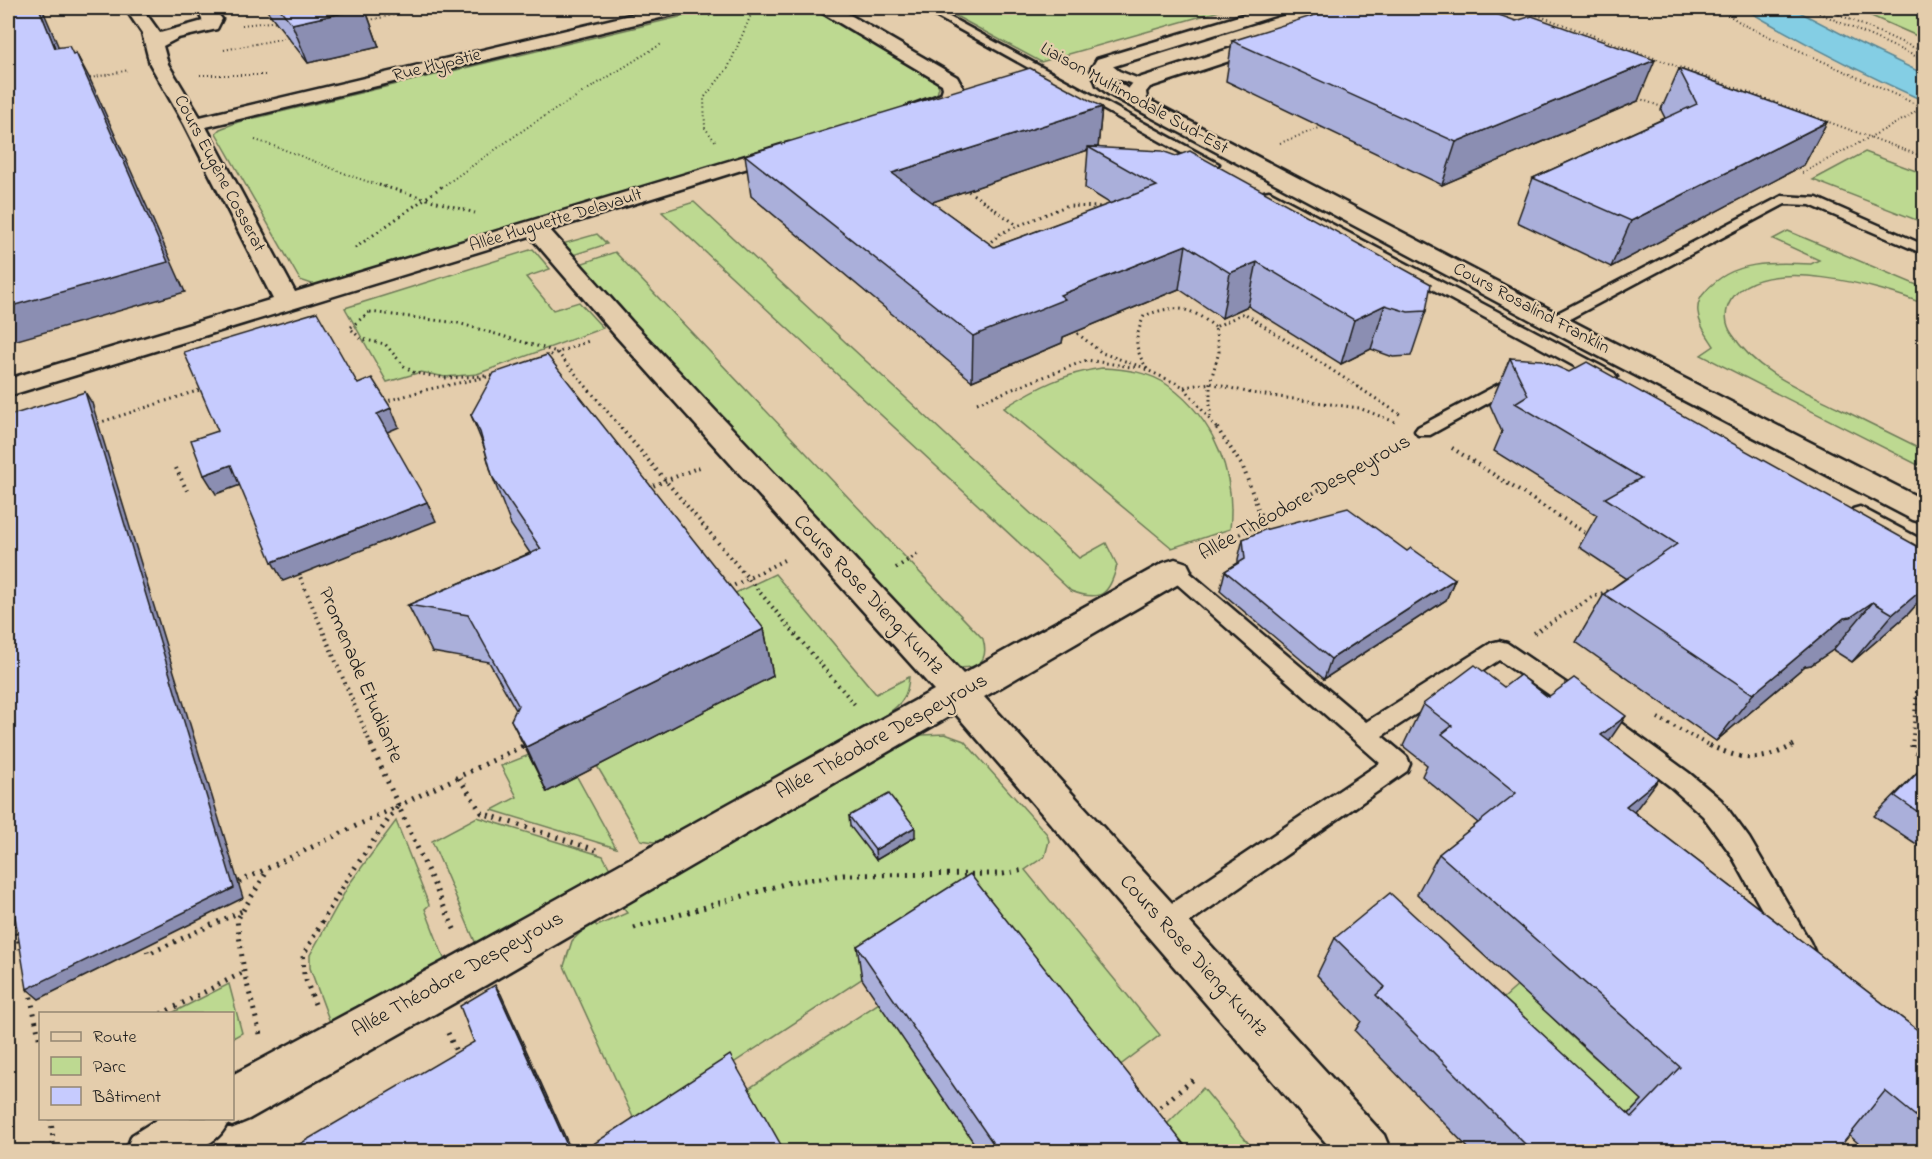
<svg xmlns="http://www.w3.org/2000/svg" width="1932" height="1159" font-family="'Indie Flower',sans-serif">
	<style>
		.green { fill: #bdd991; stroke: #6c7a56; stroke-width: 1.5 }
		.water { fill: #84cee4; stroke: #5a8794; stroke-width: 1.5 }
		.lines { fill: none; stroke-linecap: round; stroke-linejoin: round }
		.lane-casing { stroke: #1c1c1c; stroke-width: 5 }
		.street-casing { stroke: #1c1c1c; stroke-width: 5 }
		.path-far3 { stroke: #1c1c1c; stroke-width: 2; stroke-dasharray: 1 3; stroke-linecap: butt }
		.path-far2 { stroke: #1c1c1c; stroke-width: 3; stroke-dasharray: 1.5 4; stroke-linecap: butt }
		.path-far1 { stroke: #1c1c1c; stroke-width: 4; stroke-dasharray: 1.5 4.5; stroke-linecap: butt }
		.path { stroke: #1c1c1c; stroke-width: 5; stroke-dasharray: 2 6; stroke-linecap: butt }
		.lane { fill: #e4cdac; fill-rule: evenodd }
		.street { fill: #e4cdac; fill-rule: evenodd }
		.wall { fill: #aaafda; stroke: #1c1c1c; stroke-width: 1.5; fill-rule: evenodd }
		.shaded-wall { fill: #8b8eb2; stroke: #1c1c1c; stroke-width: 1.5 }
		.building { fill: #c6cbfe; stroke: #1c1c1c; stroke-width: 1.5 }
		.labels { text-anchor: middle; dominant-baseline: central; stroke-width: 4.5; stroke-linejoin: round; paint-order: stroke }
		.far-street-label { font-size: 18px; fill: #1c1c1c; stroke: #e4cdac }
		.street-label { font-size: 21px; fill: #1c1c1c; stroke: #e4cdac }
	</style>
	<rect width="100%" height="100%" fill="#e4cdac"/>
	<filter id="ink" filterUnits="userSpaceOnUse"><feTurbulence type="fractalNoise" baseFrequency=".0167" numOctaves="2"/><feDisplacementMap in="SourceGraphic" scale="12" xChannelSelector="R" yChannelSelector="G"/><feConvolveMatrix kernelMatrix="1 2 1 2 8 2 1 2 1" color-interpolation-filters="sRGB"/></filter>
	<g filter="url(#ink)">
		<g class="green">
			<polygon points="717,8 813,8 937,82 939,87 937,94 925,103 326,284 315,285 300,280 216,133 220,129 238,122"/>
			<polygon points="941,8 1230,8 1041,62"/>
			<polygon points="1853,8 1924,8 1924,39"/>
			<polygon points="1865,152 1924,174 1924,223 1813,180"/>
			<path d="M694 202 1079 558 1106 543 1117 565C1110 593 1102 603 1071 591L662 212Z"/>
			<path d="M1788 231 1924 288V304C1883 287 1761 252 1731 300 1724 311 1725 324 1732 334 1756 372 1800 389 1839 408 1867 422 1896 436 1924 450V468L1701 355 1714 346C1707 335 1699 325 1698 312 1697 304 1700 297 1706 291 1732 260 1774 262 1811 264L1819 260 1773 239Z"/>
			<polygon points="597,234 607,244 573,255 562,244"/>
			<polygon points="533,249 550,269 526,277 553,310 579,302 603,328 477,374 445,377 421,372 387,382 345,308"/>
			<path d="M615 252 983 639C990 664 975 670 952 667L868 581 580 264Z"/>
			<path d="M1102 368C1125 369 1151 372 1169 386 1215 420 1236 474 1230 529L1172 548 1004 408C1036 388 1065 373 1102 368Z"/>
			<path d="M775 574 876 694 909 677C908 695 902 704 887 714L667 838 654 842 641 840 597 766 773 676 731 595Z"/>
			<polygon points="945,734 964,741 1047,834 1049,841 1045,856 1025,870 1160,1035 1102,1079 970,908 637,1126 564,966 572,941 592,921 597,926 627,913 621,905 911,739 922,735"/>
			<polygon points="539,751 546,792 577,777 616,848 492,810 517,797 501,766"/>
			<polygon points="477,817 603,856 610,869 476,944 432,841"/>
			<polygon points="396,821 429,905 425,909 445,961 331,1025 310,968 310,955 350,883"/>
			<path d="M1521 983C1557 1026 1599 1064 1645 1097L1595 1148 1470 1028Z"/>
			<polygon points="229,984 242,1033 233,1038 232,1014 172,1013"/>
			<polygon points="879,1003 980,1151 783,1151 748,1089"/>
			<polygon points="1203,1088 1255,1151 1159,1151 1150,1141"/>
		</g>
		<path class="water" d="M1743 8H1792L1857 42 1924 74V101C1862 73 1802 43 1743 8Z"/>
		<g class="lines">
			<defs>
				<g id="lane">
					<polygon points="921,8 933,8 1219,164 1212,168 1207,167"/>
					<polygon points="1104,59 1119,71 1149,83 1143,87 1111,77 1098,63"/>
					<polygon points="1269,191 1614,373 1617,377 1614,381 1602,381 1264,198 1262,195 1264,192"/>
					<polygon points="1782,196 1817,198 1924,245 1924,254 1810,205 1785,204 1560,324 1554,326 1546,321 1548,318"/>
					<polygon points="1520,373 1526,374 1529,378 1526,382 1430,435 1418,435 1415,431 1418,427"/>
					<polygon points="1860,507 1924,541 1924,557 1917,555 1853,519 1850,514 1853,509"/>
					<polygon points="1175,564 1182,566 1366,722 1491,643 1499,641 1507,643 1566,683 1689,773 1721,800 1749,838 1810,942 1814,951 1810,960 1800,964 1790,960 1731,854 1703,816 1671,787 1550,695 1499,660 1382,736 1407,757 1410,764 1407,771 1174,933 1164,937 1154,933 1150,924 1154,915 1380,763 1168,576 1165,571 1168,566"/>
				</g>
				<g id="street">
					<path d="M125 8H142L160 33 203 21 196 8H213L222 19 217 29 178 38 163 46 168 64 200 117 659 8H687L685 12 206 127 295 292 782 145 789 143 796 145 800 149 796 153 550 230 632 322 963 674 1163 563 1175 559 1187 563 1191 571 1187 579 984 697 1384 1135 1391 1152H1334L955 713 486 985 249 1119 232 1126 227 1124C211 1159 159 1152 125 1152L132 1135 159 1118H232V1075L456 955 934 690 614 334 530 236 8 396V379L273 299 184 124 150 64 142 33Z"/>
					<polygon points="819,8 838,8 957,77 963,88 956,102 920,115 906,115 903,111 906,107 941,94 943,88 942,84 821,12"/>
					<polygon points="1265,8 1290,8 1287,12 1111,67 1113,78 1128,89 1136,79 1266,37 1278,37 1281,41 1278,45 1150,87 1146,92 1147,99 1601,336 1924,500 1924,523 1913,520 1583,348 1108,94 1097,85 1091,69 1097,59"/>
				</g>
			</defs>
			<use href="#lane" class="lane-casing"/>
			<use href="#street" class="street-casing"/>
			<g class="path-far3">
				<polyline points="1518,8 1924,157"/>
				<polyline points="1718,8 1744,25 1924,108"/>
				<polyline points="1808,8 1924,60"/>
				<polyline points="1824,8 1924,52"/>
				<polyline points="709,16 737,8"/>
				<polyline points="365,21 426,8"/>
				<polyline points="242,25 279,21"/>
				<polyline points="224,50 291,37"/>
				<polyline points="200,75 268,75"/>
				<polyline points="86,79 129,70"/>
				<polyline points="1635,97 1667,109"/>
				<path d="M255 140C299 153 340 174 385 187"/>
				<polyline points="715,141 705,128 704,98 728,68 754,8"/>
				<polyline points="1280,143 1322,127"/>
				<polyline points="1802,173 1908,117 1921,107"/>
				<polyline points="442,187 532,124 663,43"/>
			</g>
			<g class="path-far2">
				<polyline points="379,185 475,213"/>
				<polyline points="964,188 1017,225"/>
				<polyline points="987,245 1001,233 1066,206 1105,207"/>
				<polyline points="355,248 444,185"/>
				<polyline points="369,312 350,328 361,339 385,344 404,366 415,373 445,378 485,376"/>
				<polyline points="370,312 458,323 557,352 623,430"/>
				<polyline points="1073,330 1102,353 1148,369"/>
				<polyline points="545,357 589,341"/>
				<polyline points="1145,369 1184,387 1218,430"/>
				<path d="M1147 369C1134 347 1134 340 1144 316 1175 304 1189 306 1215 327"/>
				<polyline points="1184,387 1210,383 1251,393 1359,408 1395,422"/>
				<polyline points="384,402 425,390 496,375"/>
				<polyline points="977,403 1087,360 1138,368"/>
				<polyline points="1210,417 1210,383 1219,352 1215,327 1244,313 1401,415"/>
				<polyline points="98,423 203,389"/>
			</g>
			<g class="path-far1">
				<polyline points="621,428 856,706"/>
				<polyline points="1217,428 1243,467 1263,522"/>
				<polyline points="1452,448 1590,536"/>
				<polyline points="176,468 189,495"/>
				<polyline points="648,488 702,466"/>
				<polyline points="1208,552 1398,446"/>
				<polyline points="896,568 919,553"/>
				<polyline points="298,572 372,747"/>
				<polyline points="729,588 786,559"/>
				<polyline points="1534,633 1593,597 1611,590"/>
				<polyline points="1658,718 1712,747"/>
				<polyline points="522,747 527,744"/>
				<polyline points="1791,747 1794,745"/>
				<polyline points="1912,747 1917,692 1924,678"/>
			</g>
			<g class="path">
				<polyline points="371,745 455,931"/>
				<path d="M1709 745C1744 761 1759 763 1794 745"/>
				<polyline points="1912,745 1912,749 1924,756"/>
				<polyline points="459,778 482,813 596,850"/>
				<polyline points="239,882 525,745"/>
				<polyline points="12,909 20,949"/>
				<polyline points="634,928 791,882 843,875 1003,874 1024,870"/>
				<polyline points="145,943 148,954 242,911"/>
				<polyline points="29,989 40,1042"/>
				<polyline points="315,1004 304,975 303,955 347,879 397,807"/>
				<polyline points="161,1014 244,972"/>
				<polyline points="448,1033 458,1056"/>
				<polyline points="260,1034 244,972 237,920 268,870"/>
				<polyline points="1154,1112 1195,1078"/>
				<polyline points="51,1118 54,1152"/>
			</g>
			<use href="#lane" class="lane"/>
			<use href="#street" class="street"/>
		</g>
		<g class="wall">
			<polygon points="265,8 365,8 379,47 308,63"/>
			<polygon points="1516,21 1638,101 1442,185 1226,81 1232,41"/>
			<polygon points="1679,69 1827,122 1804,165 1611,267 1517,222 1533,178 1665,118 1661,110"/>
			<path d="M1102 107 1098 147 1426 311 1411 356 1393 357 1371 349 1341 364 1248 306 1222 318 1179 289 1063 337 1062 343 972 381 751 196 745 155ZM1088 150 1085 188 1111 204 994 247 932 202Z"/>
			<polygon points="1510,358 1924,550 1924,596 1909,613 1852,662 1833,650 1811,665 1805,666 1716,741 1576,642 1604,594 1626,578 1579,547 1597,515 1494,451 1502,432 1490,405"/>
			<polygon points="471,415 764,629 773,676 547,792 511,720 516,710 489,662 432,652 408,605 530,553 511,525 493,478 484,447"/>
			<polygon points="1243,539 1407,551 1455,579 1446,600 1324,679 1220,591 1225,571 1238,563 1238,559"/>
			<polygon points="1504,687 1548,697 1609,741 1634,812 1924,1035 1924,1152 1868,1152 1849,1135 1836,1152 1472,1152 1355,1031 1361,1021 1317,975 1335,938 1629,1114 1642,1100 1417,894 1439,854 1478,823 1422,776 1427,765 1403,746 1423,704"/>
			<polygon points="1924,765 1924,849 1874,816"/>
			<polygon points="849,816 915,837 876,860 850,826"/>
			<polygon points="857,946 1190,1152 980,1152 862,979"/>
		</g>
		<g class="shaded-wall">
			<polygon points="39,8 42,8 70,74 55,48"/>
			<polygon points="365,8 379,47 308,63 292,24"/>
			<polygon points="76,53 90,79 185,292 14,341 8,332 8,307"/>
			<polygon points="1655,60 1638,101 1442,185 1456,142"/>
			<polygon points="1102,107 1098,147 1088,147 1088,150 894,215 892,173"/>
			<polygon points="1827,122 1804,165 1611,267 1631,221"/>
			<polygon points="1186,245 1179,289 1063,337 1062,343 972,381 973,336 1060,295"/>
			<polygon points="1257,262 1248,306 1222,318 1230,273"/>
			<polygon points="1385,305 1371,349 1341,364 1354,320"/>
			<polygon points="85,392 92,403 243,898 39,999 27,989"/>
			<polygon points="391,408 399,427 385,433 377,414"/>
			<polygon points="231,465 243,484 216,494 204,475"/>
			<polygon points="427,502 436,521 283,581 272,562"/>
			<polygon points="1455,579 1446,600 1324,679 1331,659"/>
			<polygon points="1924,588 1924,596 1909,613 1852,662 1893,614"/>
			<polygon points="1873,602 1833,650 1811,665 1805,666 1716,741 1753,694 1844,618"/>
			<polygon points="764,629 773,676 547,792 526,747"/>
			<polygon points="1626,716 1598,757 1601,735"/>
			<polygon points="1659,779 1628,820 1626,806"/>
			<polygon points="915,827 915,837 876,860 875,850"/>
			<polygon points="11,893 24,903 8,911 8,895"/>
			<polygon points="495,985 501,994 572,1152 570,1152"/>
		</g>
		<g class="building">
			<polygon points="8,8 39,8 55,48 69,46 73,54 76,53 168,262 8,307"/>
			<polygon points="279,8 365,8 292,24"/>
			<polygon points="1337,8 1479,8 1516,21 1532,16 1655,60 1456,142 1232,41"/>
			<polygon points="1030,68 1102,107 892,173 994,247 1157,186 1088,147 1162,151 1176,156 1190,151 1431,284 1426,311 1408,312 1385,305 1354,320 1257,262 1230,273 1186,245 1060,295 1065,299 973,336 745,155"/>
			<polygon points="1679,69 1827,122 1631,221 1533,178 1697,104"/>
			<polygon points="317,312 358,384 372,378 391,408 377,414 427,502 272,562 231,465 204,475 191,440 218,431 184,352"/>
			<polygon points="547,355 764,629 526,747 511,720 518,705 468,615 408,605 541,549 493,478 480,432 471,415 494,373"/>
			<polygon points="1510,358 1542,360 1569,372 1587,362 1924,550 1924,588 1893,614 1873,602 1851,617 1844,618 1753,694 1604,594 1677,544 1605,498 1641,478 1515,403 1528,395"/>
			<polygon points="85,392 234,888 27,989 11,893 8,895 8,416"/>
			<polygon points="1348,508 1407,551 1411,548 1455,579 1331,659 1225,571 1245,559 1243,539 1264,530"/>
			<polygon points="1475,665 1504,687 1520,675 1548,697 1574,678 1626,716 1601,735 1659,779 1626,806 1924,1035 1924,1123 1885,1091 1836,1152 1533,1152 1376,995 1385,987 1335,938 1390,893 1632,1117 1680,1067 1439,854 1516,793 1442,734 1452,726 1423,704"/>
			<polygon points="1924,766 1924,816 1895,796"/>
			<polygon points="889,794 915,827 875,850 849,816"/>
			<polygon points="970,874 1190,1152 999,1152 857,946"/>
			<polygon points="495,985 570,1152 286,1152 474,1042 460,1006"/>
			<polygon points="730,1055 785,1152 581,1152"/>
		</g>
	</g>
	<g class="labels">
		<g class="far-street-label">
			<text transform="translate(437 66) rotate(-14)">Rue Hypatie</text>
			<text transform="translate(1134 99) rotate(29)">Liaison Multimodale Sud-Est</text>
			<text transform="translate(219 174) rotate(62)">Cours Eugène Cosserat</text>
			<text transform="translate(556 221) rotate(-17)">Allée Huguette Delavault</text>
			<text transform="translate(1531 309) rotate(28)">Cours Rosalind Franklin</text>
		</g>
		<g class="street-label">
			<text transform="translate(1305 498) rotate(-29)">Allée Théodore Despeyrous</text>
			<text transform="translate(868 595) rotate(47)">Cours Rose Dieng-Kuntz</text>
			<text transform="translate(360 675) rotate(67)">Promenade Etudiante</text>
			<text transform="translate(882 737) rotate(-29)">Allée Théodore Despeyrous</text>
			<text transform="translate(1193 956) rotate(48)">Cours Rose Dieng-Kuntz</text>
			<text transform="translate(458 975) rotate(-29)">Allée Théodore Despeyrous</text>
		</g>
	</g>
	<rect width="1932" height="1159" fill="none" stroke="#e4cdac" stroke-width="30"/>
	<rect x="15" y="15" width="1902" height="1129" fill="none" stroke="#1c1c1c" stroke-width="2" filter="url(#ink)"/>
	<rect x="39" y="1012" width="195" height="108" fill="#e4cdac" stroke="#948672" stroke-width="1.5"/>
	<rect x="51" y="1032" width="30" height="9" fill="#e4cdac" stroke="#948672" stroke-width="1.5"/>
	<text x="93" y="1042" font-size="18" fill="#1c1c1c">Route</text>
	<rect x="51" y="1057" width="30" height="18" fill="#bdd991" stroke="#948672" stroke-width="1.5"/>
	<text x="93" y="1072" font-size="18" fill="#1c1c1c">Parc</text>
	<rect x="51" y="1087" width="30" height="18" fill="#c6cbfe" stroke="#948672" stroke-width="1.5"/>
	<text x="93" y="1102" font-size="18" fill="#1c1c1c">Bâtiment</text>
</svg>
